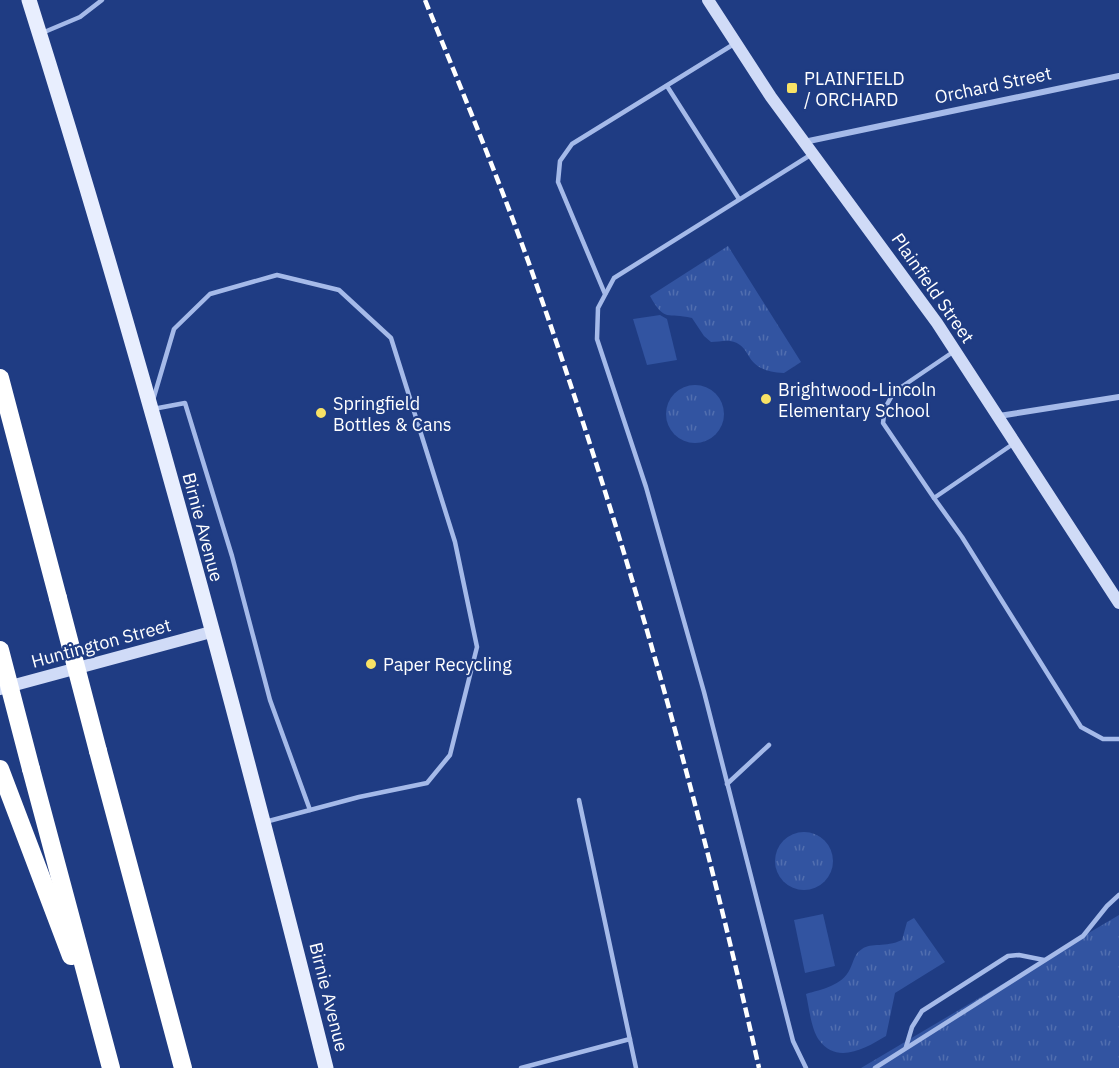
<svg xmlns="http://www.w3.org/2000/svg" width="1119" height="1068" font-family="'IBM Plex Sans',sans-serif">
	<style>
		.park { fill: url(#park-tufts) }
		.pitch { fill: #3254a1 }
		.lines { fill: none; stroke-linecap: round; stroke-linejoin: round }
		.lane { stroke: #a5bae9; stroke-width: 4.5 }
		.street { stroke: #a5bae9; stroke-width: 6 }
		.secondary { stroke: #d0dbf7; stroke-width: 12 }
		.primary { stroke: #e8eefe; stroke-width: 15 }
		.highway { stroke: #fff; stroke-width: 18 }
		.rail { stroke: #fff; stroke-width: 4.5; stroke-dasharray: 10 4.5; stroke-linecap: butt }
		.highway-bridge { stroke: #fff; stroke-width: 18 }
		.poi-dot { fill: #f8e265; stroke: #1f3c83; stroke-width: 2 }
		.labels { text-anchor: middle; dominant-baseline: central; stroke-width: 4.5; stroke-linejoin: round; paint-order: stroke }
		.poi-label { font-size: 18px; fill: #fff; stroke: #1f3c83; text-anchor: start }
		.street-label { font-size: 18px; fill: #fff; stroke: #1f3c83 }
	</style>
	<defs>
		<pattern id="park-tufts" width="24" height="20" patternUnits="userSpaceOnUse" patternTransform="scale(1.5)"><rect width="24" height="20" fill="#3254a1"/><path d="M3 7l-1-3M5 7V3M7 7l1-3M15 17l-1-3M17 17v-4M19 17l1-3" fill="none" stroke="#516eaf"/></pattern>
	</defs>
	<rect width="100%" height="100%" fill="#1f3c83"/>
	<g class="park">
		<path d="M728 246 801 362 784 373C740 371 755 345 730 341 725 340 717 342 711 342L704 336 692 318C667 312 665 323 650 296Z"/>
		<circle cx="695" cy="414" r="29"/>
		<circle cx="804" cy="861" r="29"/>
		<polygon points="1119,915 1119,1068 861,1068"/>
		<path d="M914 918 945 962 895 993 886 1036C866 1048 837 1065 819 1040 811 1029 809 1007 806 994 822 989 842 986 850 969 854 961 854 954 862 949 872 942 885 948 902 940L907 922Z"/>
	</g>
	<g class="pitch">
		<polygon points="660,315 667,319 677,360 647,365 633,319"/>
		<polygon points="823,914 835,966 805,973 794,920"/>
	</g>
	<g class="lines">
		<g class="lane">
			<polyline points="42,33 80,17 102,0"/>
			<polyline points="667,86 739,199"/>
			<polyline points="605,294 558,182 560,161 572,144 734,44"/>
			<polyline points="953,352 894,392 885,408 883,423 934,498 1013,444"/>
			<polyline points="153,400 174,329 210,294 277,275 339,290 391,338 455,542 477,647 450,755 427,783 359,797 265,822"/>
			<polyline points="153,409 185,403 232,556 270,700 310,810"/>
			<polyline points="934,498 962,537 1081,727 1103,739 1119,739"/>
			<polyline points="727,784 769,745"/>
			<polyline points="579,800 636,1068"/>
			<polyline points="906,1047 912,1027 922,1011 1008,956 1019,955 1044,960"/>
			<polyline points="521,1068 630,1039"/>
			<polyline points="806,1068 793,1041 704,692 646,487 597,339 598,308 614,278 812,154"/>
			<polyline points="875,1068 1083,936 1107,906 1119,895"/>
		</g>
		<g class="street">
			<polyline points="804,142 1119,76"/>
			<polyline points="999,416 1119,397"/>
		</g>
		<g class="secondary">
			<polyline points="708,0 771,97 937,323 1119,603"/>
			<polyline points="0,689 211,632"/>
		</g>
		<path class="primary" d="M29 0C140 352 236 710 326 1068"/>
		<g class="highway">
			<polyline points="0,378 58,598"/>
			<polyline points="98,751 183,1068"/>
			<polyline points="0,769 71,956"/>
			<polyline points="31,769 111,1068"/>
		</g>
		<path class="rail" d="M425 0C464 96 504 191 538 289 627 544 700 804 759 1068"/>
		<g class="highway-bridge">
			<polyline points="58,598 98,751"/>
			<polyline points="0,650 31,769"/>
		</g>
	</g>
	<g class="poi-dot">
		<rect x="786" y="82" width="12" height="12" rx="3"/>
		<circle cx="766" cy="399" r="6"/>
		<circle cx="321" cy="413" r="6"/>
		<circle cx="371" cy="664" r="6"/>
	</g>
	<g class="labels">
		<g class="poi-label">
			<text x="804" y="78">PLAINFIELD<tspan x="804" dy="21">/ ORCHARD</tspan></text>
			<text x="778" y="389">Brightwood-Lincoln<tspan x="778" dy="21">Elementary School</tspan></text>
			<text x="333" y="403">Springfield<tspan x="333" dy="21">Bottles &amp; Cans</tspan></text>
			<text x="383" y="664">Paper Recycling</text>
		</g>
		<g class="street-label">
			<text transform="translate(993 85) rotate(-12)">Orchard Street</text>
			<text transform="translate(933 288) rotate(55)">Plainfield Street</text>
			<text transform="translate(203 527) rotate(75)">Birnie Avenue</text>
			<text transform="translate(101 643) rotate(-15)">Huntington Street</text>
			<text transform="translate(329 997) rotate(76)">Birnie Avenue</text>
		</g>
	</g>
</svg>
